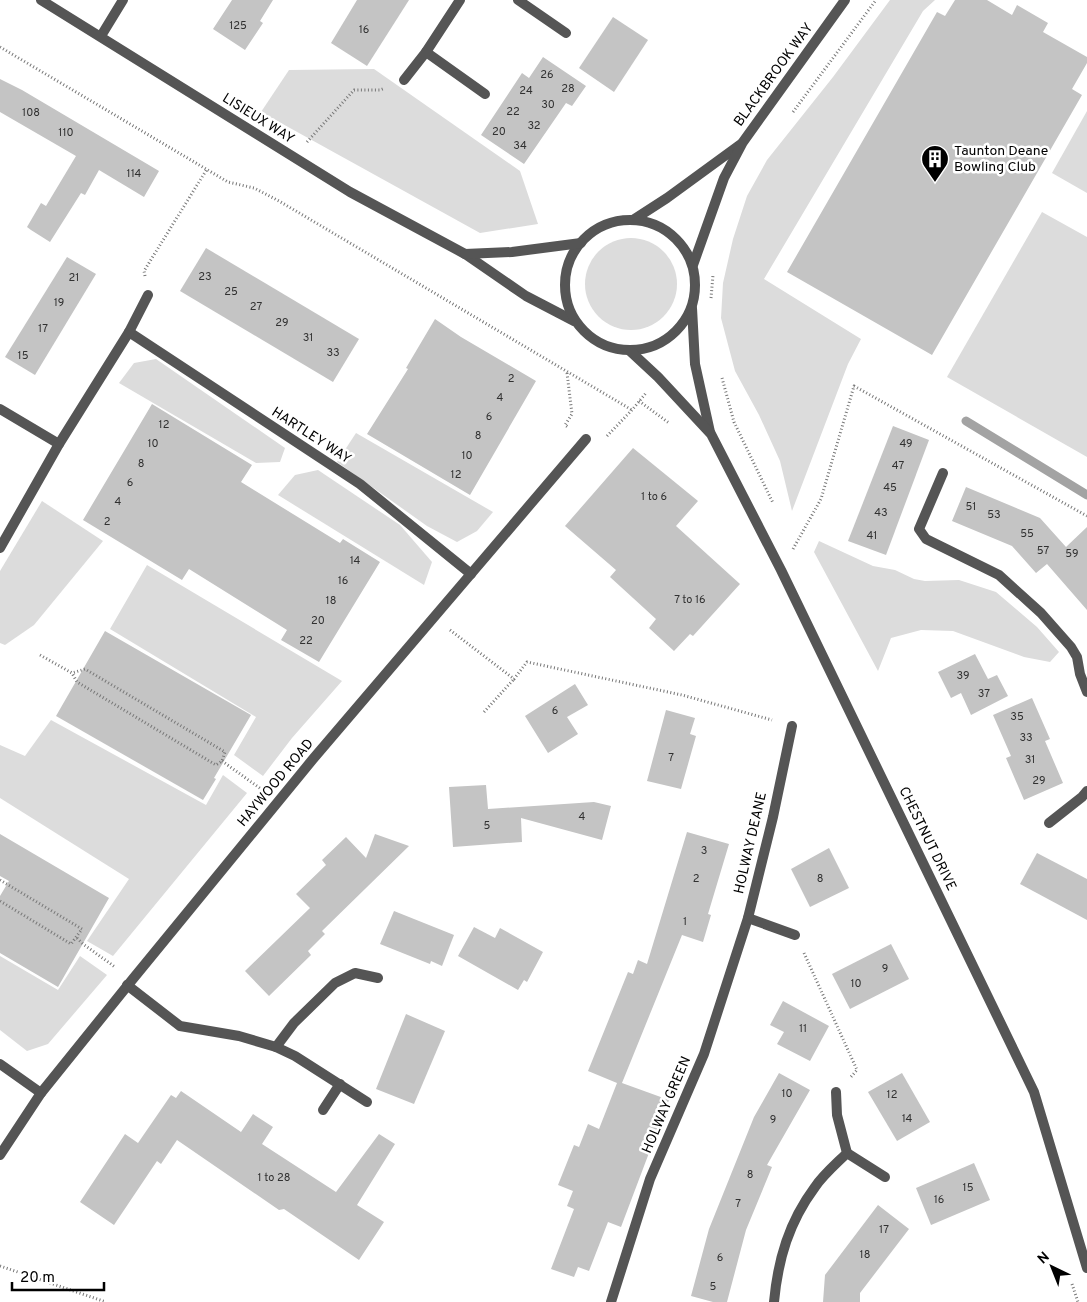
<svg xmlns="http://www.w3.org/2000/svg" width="1087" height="1302" font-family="Overpass,sans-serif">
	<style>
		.green { fill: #dcdcdc }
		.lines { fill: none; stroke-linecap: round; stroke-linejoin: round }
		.stream { stroke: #a3a3a3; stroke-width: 9 }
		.building { fill: #c4c4c4 }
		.path { stroke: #777; stroke-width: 3; stroke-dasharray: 1 2.5; stroke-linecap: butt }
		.minor { stroke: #555; stroke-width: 10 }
		.tertiary { stroke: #555; stroke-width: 10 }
		.labels { text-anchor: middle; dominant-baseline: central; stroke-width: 5; stroke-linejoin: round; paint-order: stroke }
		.number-label { font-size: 11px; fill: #313131 }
		.street-label { font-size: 14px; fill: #000; stroke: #fff }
		.poi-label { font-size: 14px; fill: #000; stroke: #fff; text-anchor: start }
	</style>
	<rect width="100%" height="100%" fill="#fff"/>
	<g class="green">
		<polygon points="890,0 935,0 923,11 764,279 861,339 848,364 792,511 780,461 759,415 735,371 721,318 723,283 733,239 747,196 767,160 833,77"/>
		<polygon points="374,69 520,171 538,224 480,233 261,112 289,70"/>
		<polygon points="1087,111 1087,193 1052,173"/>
		<polygon points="1042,212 1087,237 1087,457 947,377"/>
		<circle cx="631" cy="284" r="46"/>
		<polygon points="156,359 285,448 280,462 256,463 119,383 134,363"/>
		<polygon points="356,433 493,512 477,531 457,542 427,526 337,462"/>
		<polygon points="318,470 400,525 432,562 424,585 278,495 295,475"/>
		<polygon points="42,501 103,541 34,625 5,645 0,643 0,571"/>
		<polygon points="819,541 873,566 895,570 914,579 925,581 959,580 996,592 1037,627 1059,652 1050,662 1024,657 953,631 921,630 891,638 878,671 814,552"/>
		<polygon points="147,565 342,681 292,738 263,776 234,755 256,717 110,629"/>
		<polygon points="51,720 206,805 223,775 247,793 113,956 87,941 129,879 0,798 0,745 25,756"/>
		<polygon points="0,956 58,990 80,956 107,975 48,1044 27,1051 0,1030"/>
	</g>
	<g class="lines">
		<polyline class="stream" points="966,421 1087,495"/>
	</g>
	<g class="building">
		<polygon points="232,0 273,0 260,21 263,23 245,50 213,29"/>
		<polygon points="357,0 409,0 367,66 331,43"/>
		<polygon points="955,0 987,0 1012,15 1017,5 1048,23 1043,32 1087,57 1087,63 1072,89 1082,95 932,355 787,272 937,12 945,16"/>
		<polygon points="613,17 648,40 614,92 579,68"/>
		<polygon points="543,57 586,86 572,106 566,103 524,164 481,135 522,73 529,78"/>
		<polygon points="0,79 22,90 159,171 144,197 99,170 85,195 81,193 50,242 31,230 27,227 41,203 46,206 76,156 0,112"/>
		<polygon points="206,248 359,339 333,382 180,291"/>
		<polygon points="67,257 96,274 35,375 5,357"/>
		<polygon points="435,319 461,337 536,381 470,495 367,434 408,369 406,368"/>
		<polygon points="152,404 252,465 241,482 340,543 343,539 380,562 319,662 281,640 287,630 189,569 182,580 83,520"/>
		<polygon points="893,426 929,440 886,555 848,541"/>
		<polygon points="633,448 698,501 676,526 740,584 693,636 690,634 674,651 649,628 656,619 610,577 616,570 565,526"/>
		<polygon points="966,487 1040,518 1066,547 1087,527 1087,610 1047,564 1036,573 1012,546 952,521"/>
		<polygon points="105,631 251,715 214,778 216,779 203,800 56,716"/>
		<polygon points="975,654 988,679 997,675 1008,696 971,715 961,693 951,698 938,672"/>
		<polygon points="575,684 588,705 567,717 578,734 548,753 525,716"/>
		<polygon points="1032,698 1050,739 1045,741 1063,783 1024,800 1006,758 1011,756 993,715"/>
		<polygon points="666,710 695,718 690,734 696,736 681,789 647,781"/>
		<polygon points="486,785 488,809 594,802 611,806 602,840 521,818 522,842 453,847 449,787"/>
		<polygon points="687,832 729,844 708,914 711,915 703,942 682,935 622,1083 669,1100 621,1227 608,1222 589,1271 578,1267 574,1277 551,1269 574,1209 567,1206 573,1191 558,1185 574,1145 579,1147 588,1124 599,1129 617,1083 588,1071 628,972 633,974 638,960 647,964"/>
		<polygon points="0,834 109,898 58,987 0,953 0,896 9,881 0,876"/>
		<polygon points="375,834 409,846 322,931 325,934 308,951 311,955 269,996 245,971 310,908 296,894 326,865 322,860 346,837 366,858"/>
		<polygon points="829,848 849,888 810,907 791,869"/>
		<polygon points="1037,853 1087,879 1087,920 1020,884"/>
		<polygon points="394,911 454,935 442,966 431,961 430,964 380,944"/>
		<polygon points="474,927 495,938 500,928 543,952 527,982 524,980 518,990 458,956"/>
		<polygon points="891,944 909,979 850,1009 832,974"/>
		<polygon points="783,1001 829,1026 810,1061 777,1044 784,1032 770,1025"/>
		<polygon points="406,1014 445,1031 414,1104 376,1089"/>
		<polygon points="779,1073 810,1090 767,1165 772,1167 746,1230 727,1302 713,1302 691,1296 709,1229 754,1117"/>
		<polygon points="902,1073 930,1122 897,1141 868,1092"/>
		<polygon points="181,1091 241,1132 253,1114 273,1127 262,1144 336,1192 379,1134 395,1144 357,1205 384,1222 359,1260 284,1209 279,1210 177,1140 161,1164 157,1161 114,1225 80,1202 125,1134 138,1143 171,1095 176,1098"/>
		<polygon points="974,1163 990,1200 931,1225 916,1188"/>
		<polygon points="878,1205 909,1229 860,1293 860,1302 823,1302 825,1275"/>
	</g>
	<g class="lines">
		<g class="path">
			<polyline points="0,47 228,182 254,188 279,201 632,410"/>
			<polyline points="793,112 876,0"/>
			<polyline points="307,142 354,90 380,90 385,88"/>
			<polyline points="145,276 144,271 207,169"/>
			<polyline points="711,298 713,275"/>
			<polyline points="567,373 572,414 565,425 569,428"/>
			<polyline points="722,378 734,422 773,503"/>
			<polyline points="639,401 669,423"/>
			<polyline points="607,436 632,410 646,393"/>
			<polyline points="793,549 821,499 854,386 1087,516"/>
			<polyline points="450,630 514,679 527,662 682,695 772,720"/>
			<polyline points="40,655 72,673 77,682 216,765 222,761 225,752 85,669 72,673"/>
			<polyline points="484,712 514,679"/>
			<polyline points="222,761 261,789"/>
			<polyline points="0,880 82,929 71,944 0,901"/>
			<polyline points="77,938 83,944 115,967"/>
			<polyline points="804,953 857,1070 850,1078"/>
			<polyline points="0,1266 106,1302"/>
			<polyline points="1072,1284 1078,1302"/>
		</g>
		<g class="minor">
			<polyline points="518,0 566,33"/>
			<polyline points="101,36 123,0"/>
			<polyline points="426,52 485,94"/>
			<polyline points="404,80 426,52 460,0"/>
			<polyline points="129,332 360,484 471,574"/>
			<polyline points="0,409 59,444"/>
			<polyline points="943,473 919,529 926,539 999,575 1041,613 1071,647 1077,657 1080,674 1087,692"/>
			<polyline points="0,548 59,444 129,332 148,295"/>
			<polyline points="1049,823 1082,797 1087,791"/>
			<polyline points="748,918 795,935"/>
			<polyline points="127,985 180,1026 239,1036 276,1047 295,1056 367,1102"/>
			<polyline points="276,1047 294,1023 335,983 355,973 378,978"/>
			<polyline points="0,1064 41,1093"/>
			<polyline points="323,1110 340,1084"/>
			<polyline points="847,1153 885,1177"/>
			<polyline points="0,1155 41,1093 132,980 313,759 586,439"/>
			<polyline points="611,1302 650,1179 704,1054 748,918 773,817 792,726"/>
			<path d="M774 1302C778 1259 789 1222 815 1187 823 1175 836 1164 847 1153L837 1115 836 1092"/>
		</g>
		<g class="tertiary">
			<polyline points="41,0 350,192 465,254 526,296 574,321"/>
			<circle cx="630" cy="285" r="65"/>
			<polyline points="633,220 667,198 741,144"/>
			<polyline points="465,254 512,252 581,243"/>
			<polyline points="693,265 724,178 743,142 845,0"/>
			<polyline points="692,308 695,364 710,432"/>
			<polyline points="630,351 658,377 711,434 781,570 1034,1092 1087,1268"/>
		</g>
	</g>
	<defs>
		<symbol id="building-pin" viewBox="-11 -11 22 30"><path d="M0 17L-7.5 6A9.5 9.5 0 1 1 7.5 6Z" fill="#000" stroke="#fff"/><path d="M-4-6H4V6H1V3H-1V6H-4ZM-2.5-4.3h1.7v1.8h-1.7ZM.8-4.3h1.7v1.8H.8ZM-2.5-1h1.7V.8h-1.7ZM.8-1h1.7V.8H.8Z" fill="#fff"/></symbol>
	</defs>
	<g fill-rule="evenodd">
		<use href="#building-pin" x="919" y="143" width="32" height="43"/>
	</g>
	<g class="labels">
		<g class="number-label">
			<text x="238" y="26">125</text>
			<text x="364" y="30">16</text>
			<text x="547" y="75">26</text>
			<text x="568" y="89">28</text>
			<text x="526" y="91">24</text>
			<text x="548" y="105">30</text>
			<text x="513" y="112">22</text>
			<text x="31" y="113">108</text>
			<text x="534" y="126">32</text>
			<text x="499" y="132">20</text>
			<text x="66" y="133">110</text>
			<text x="520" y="146">34</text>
			<text x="134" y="174">114</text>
			<text x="205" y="277">23</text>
			<text x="74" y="278">21</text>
			<text x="231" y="292">25</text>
			<text x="59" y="303">19</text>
			<text x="256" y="307">27</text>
			<text x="282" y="323">29</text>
			<text x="43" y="329">17</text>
			<text x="308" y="338">31</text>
			<text x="333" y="353">33</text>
			<text x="23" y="356">15</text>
			<text x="511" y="379">2</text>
			<text x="500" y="398">4</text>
			<text x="489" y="417">6</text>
			<text x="164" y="425">12</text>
			<text x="478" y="436">8</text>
			<text x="153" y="444">10</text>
			<text x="906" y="444">49</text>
			<text x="467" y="456">10</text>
			<text x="141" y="464">8</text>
			<text x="898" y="466">47</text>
			<text x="456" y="475">12</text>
			<text x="130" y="483">6</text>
			<text x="890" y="488">45</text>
			<text x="654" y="497">1 to 6</text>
			<text x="118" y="502">4</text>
			<text x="971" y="507">51</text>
			<text x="881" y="513">43</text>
			<text x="994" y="515">53</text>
			<text x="107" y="522">2</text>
			<text x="1027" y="534">55</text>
			<text x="872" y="536">41</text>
			<text x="1043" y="551">57</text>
			<text x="1072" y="554">59</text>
			<text x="355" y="561">14</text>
			<text x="343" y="581">16</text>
			<text x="690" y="600">7 to 16</text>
			<text x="331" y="601">18</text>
			<text x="318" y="621">20</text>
			<text x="306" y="641">22</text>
			<text x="963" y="676">39</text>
			<text x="984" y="694">37</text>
			<text x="555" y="711">6</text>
			<text x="1017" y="717">35</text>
			<text x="1026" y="738">33</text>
			<text x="671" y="758">7</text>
			<text x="1030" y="760">31</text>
			<text x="1039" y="781">29</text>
			<text x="582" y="817">4</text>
			<text x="487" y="826">5</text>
			<text x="704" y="851">3</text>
			<text x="696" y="879">2</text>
			<text x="820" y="879">8</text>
			<text x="685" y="922">1</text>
			<text x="885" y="969">9</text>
			<text x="856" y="984">10</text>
			<text x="803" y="1029">11</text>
			<text x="787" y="1094">10</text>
			<text x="892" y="1095">12</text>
			<text x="907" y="1119">14</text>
			<text x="773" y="1120">9</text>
			<text x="750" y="1175">8</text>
			<text x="274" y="1178">1 to 28</text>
			<text x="968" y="1188">15</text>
			<text x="939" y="1200">16</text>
			<text x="738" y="1204">7</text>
			<text x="884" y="1230">17</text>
			<text x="865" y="1255">18</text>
			<text x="720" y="1258">6</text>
			<text x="713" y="1287">5</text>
		</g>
		<g class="street-label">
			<text transform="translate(774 75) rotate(-54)">BLACKBROOK WAY</text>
			<text transform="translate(258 119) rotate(32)">LISIEUX WAY</text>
			<text transform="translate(311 436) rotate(33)">HARTLEY WAY</text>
			<text transform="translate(276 783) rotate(-50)">HAYWOOD ROAD</text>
			<text transform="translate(927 839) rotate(64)">CHESTNUT DRIVE</text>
			<text transform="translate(751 843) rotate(-77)">HOLWAY DEANE</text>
			<text transform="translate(667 1105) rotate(-67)">HOLWAY GREEN</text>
		</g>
		<g class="poi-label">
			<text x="954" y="151">Taunton Deane<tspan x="954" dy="16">Bowling Club</tspan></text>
		</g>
	</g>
	<g transform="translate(1052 1267) rotate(317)" stroke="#ffffff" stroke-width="4" paint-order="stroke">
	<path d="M0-4L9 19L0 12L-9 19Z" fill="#000000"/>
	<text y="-8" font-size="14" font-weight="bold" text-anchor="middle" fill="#000000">N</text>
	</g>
	<path d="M12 1282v8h92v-8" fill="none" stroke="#000000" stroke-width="2.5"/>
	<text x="20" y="1282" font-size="15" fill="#000000" stroke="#ffffff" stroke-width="4" paint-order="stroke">20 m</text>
</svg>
